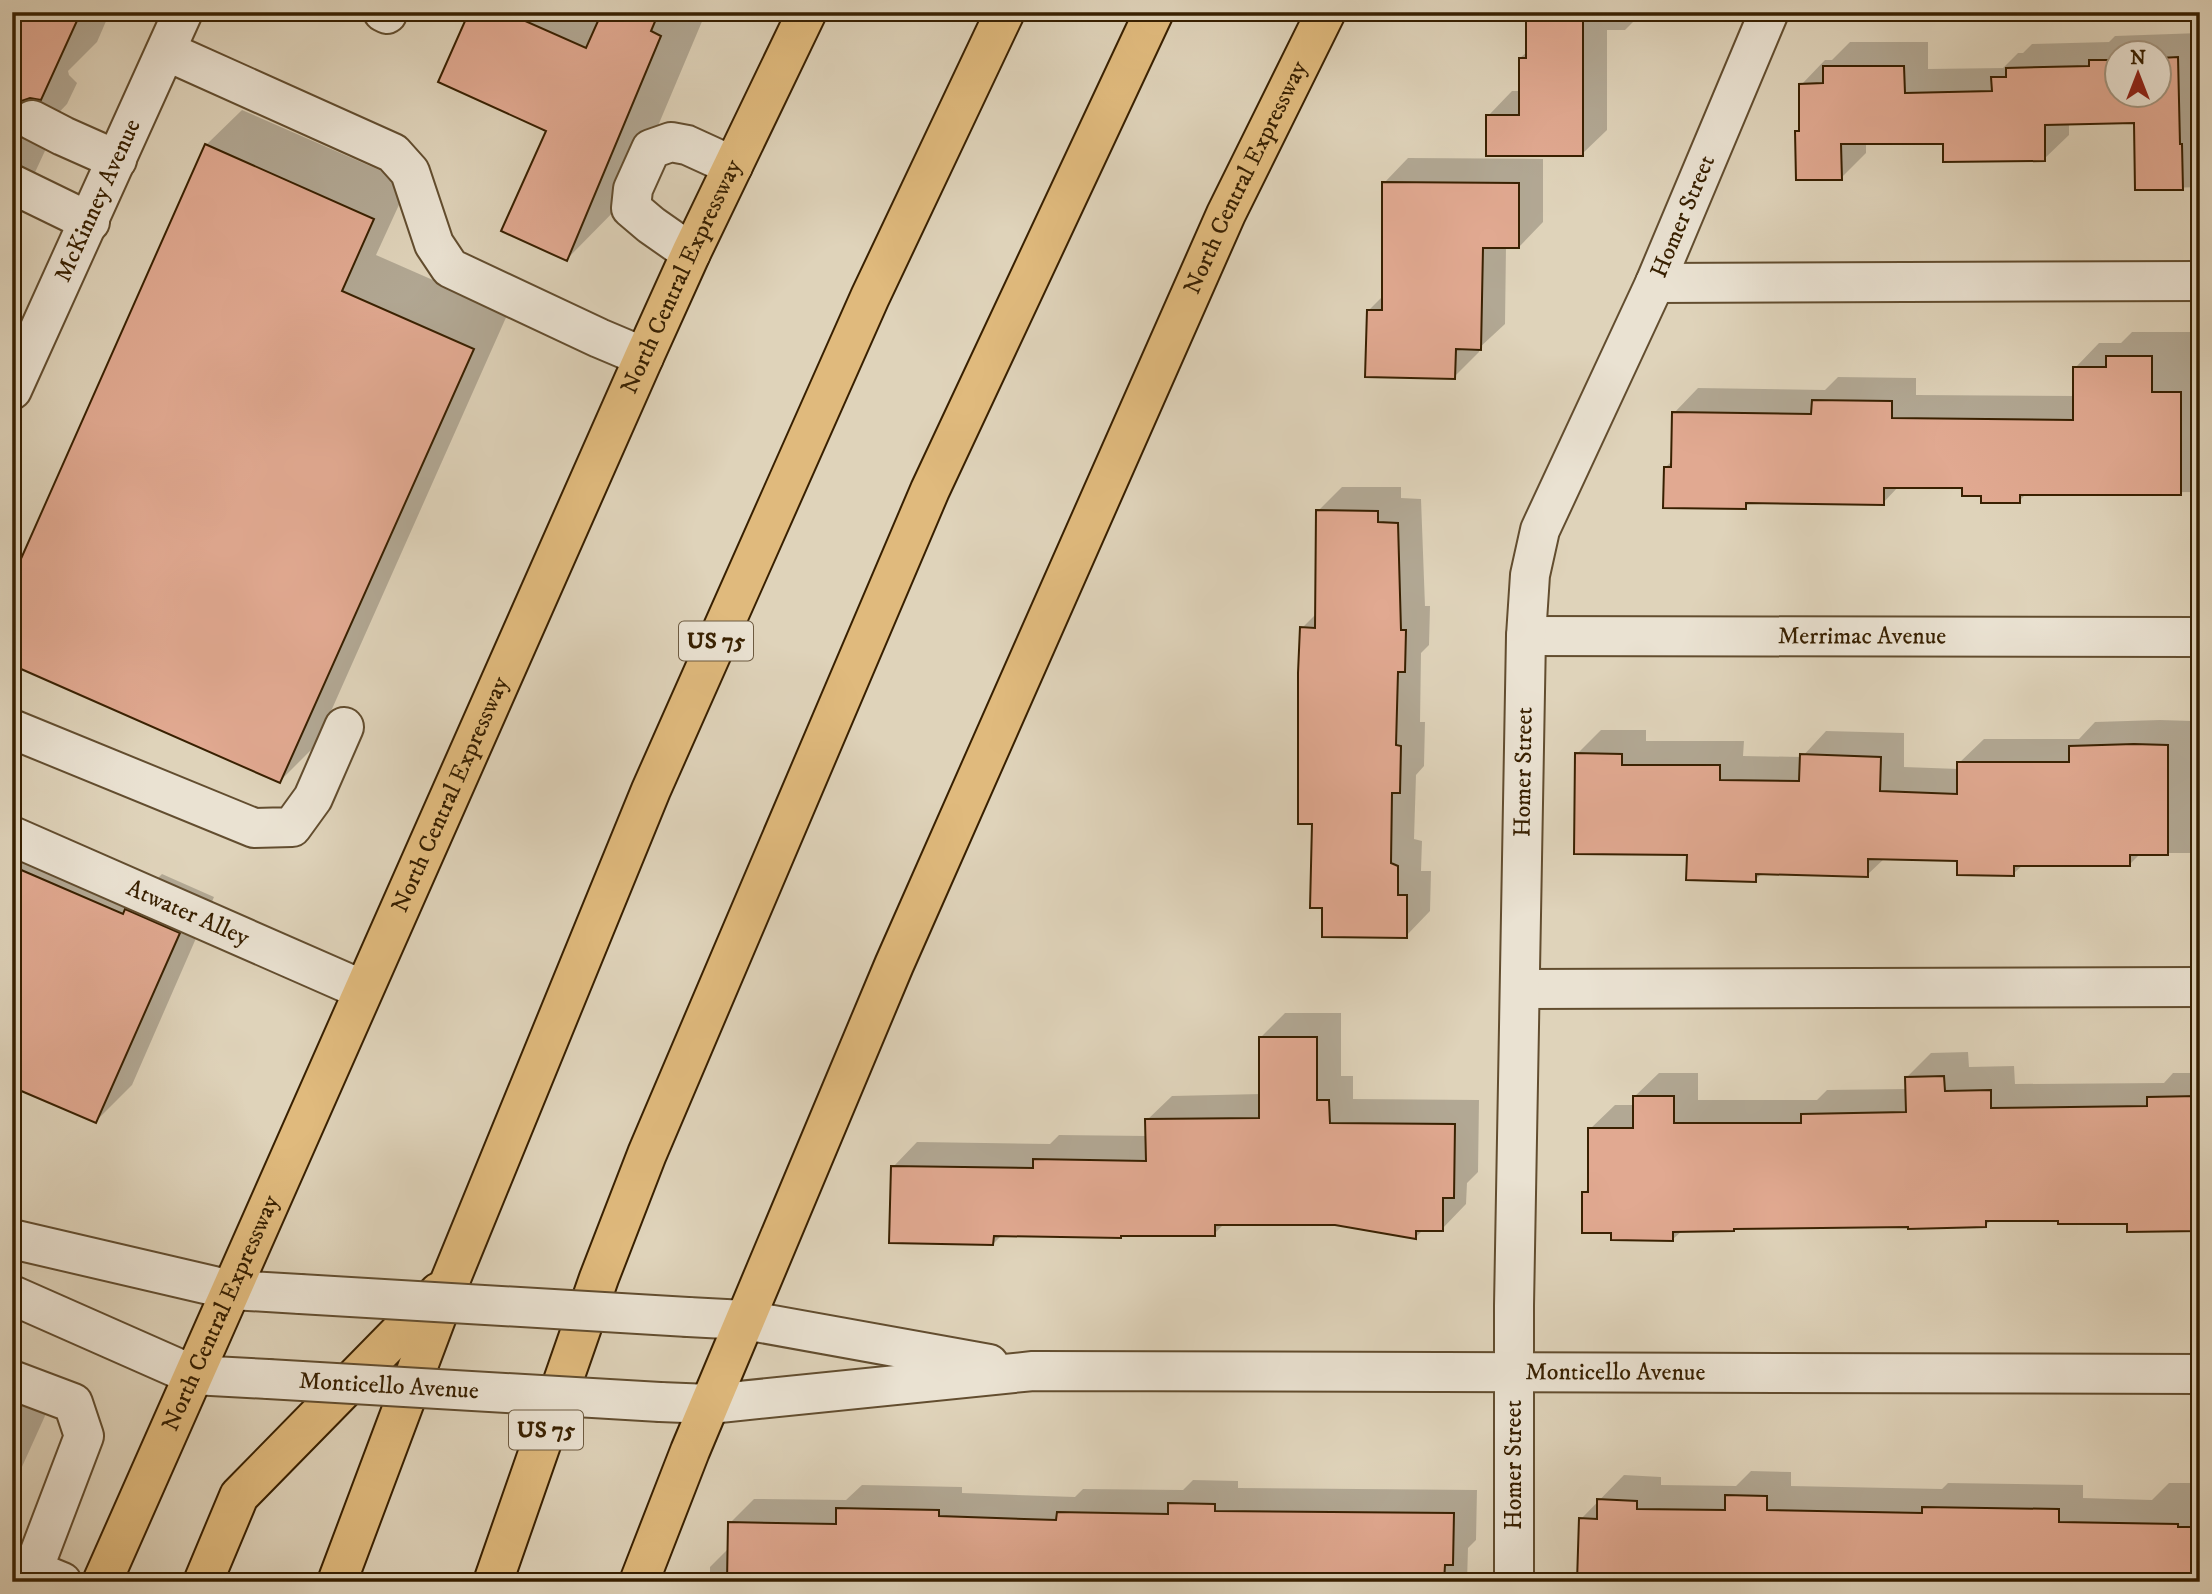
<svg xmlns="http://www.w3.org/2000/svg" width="2212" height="1594" font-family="'IM FELL DW Pica',serif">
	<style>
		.shadow { fill: #0003; fill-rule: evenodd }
		.building { fill: #e1a991; stroke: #382001; stroke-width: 2 }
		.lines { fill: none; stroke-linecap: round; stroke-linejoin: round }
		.minor-casing { stroke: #624d2f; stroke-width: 42 }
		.major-casing { stroke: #382001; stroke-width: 42 }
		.highway-casing { stroke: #382001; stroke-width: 42 }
		.minor { stroke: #eae2d2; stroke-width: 38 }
		.major { stroke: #e0ba7d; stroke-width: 38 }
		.highway { stroke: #e0ba7d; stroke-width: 38 }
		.minor-bridge-casing { stroke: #624d2f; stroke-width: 42; stroke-linecap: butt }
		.minor-bridge { stroke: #eae2d2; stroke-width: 38 }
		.labels { text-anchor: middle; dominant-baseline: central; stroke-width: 6; stroke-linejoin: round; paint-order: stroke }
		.shield { fill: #eae2d2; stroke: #6d5a40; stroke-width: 2 }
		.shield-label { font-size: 23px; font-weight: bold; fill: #382001 }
		.street-label { font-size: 24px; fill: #382001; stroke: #eae2d2 }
	</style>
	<rect width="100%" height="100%" fill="#dfd3ba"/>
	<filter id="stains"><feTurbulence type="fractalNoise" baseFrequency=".00286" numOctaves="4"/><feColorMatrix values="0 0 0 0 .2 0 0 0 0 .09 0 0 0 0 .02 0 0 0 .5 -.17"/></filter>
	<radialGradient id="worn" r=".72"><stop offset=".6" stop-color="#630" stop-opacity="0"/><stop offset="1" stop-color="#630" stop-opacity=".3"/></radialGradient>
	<g class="shadow">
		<polygon points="12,12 110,12 97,42 68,71 69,75 77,83 67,104 47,125 50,140 31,181 12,200"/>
		<polygon points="470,12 706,12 628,197 567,259 548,130"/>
		<polygon points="1527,12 1643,12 1625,30 1607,30 1607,130 1582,154 1488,116 1512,91 1520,91 1520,58 1527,52"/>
		<path d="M2200 33V187L2137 189 2136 121 2069 123V135L2044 159 1944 143H1866V153L1841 178 1796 132 1801 128V85L1825 60H1832L1850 42H1928V69L2003 68 2018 53H2023L2032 44 2109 42 2115 36ZM2118 52H2160V94H2118Z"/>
		<polygon points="242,110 409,183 376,255 508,313 316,745 280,781 206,145"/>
		<polygon points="1408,158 1543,159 1543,222 1519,247 1506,247 1505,324 1479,348 1479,352 1454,377 1368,311 1384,295 1384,183"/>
		<polygon points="2132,332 2200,332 2200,492 2027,493 2019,501 1983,494 1963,486 1899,486 1883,503 1751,501 1745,507 1665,468 1673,460 1674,413 1698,388 1825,390 1838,377 1916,378 1916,395 2075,396 2075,368 2099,343 2121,343"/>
		<polygon points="1342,487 1401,487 1401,498 1421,499 1425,606 1430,606 1429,645 1421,653 1420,722 1425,722 1424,766 1416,775 1414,839 1422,841 1421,871 1431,871 1430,911 1406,936 1323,906 1313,822 1302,628 1317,613 1318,511"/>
		<polygon points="2160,720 2192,721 2192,735 2200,736 2200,853 2141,853 2129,865 2023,865 2013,874 1959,859 1885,858 1867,875 1762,873 1755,880 1688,854 1577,754 1601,730 1646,730 1646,741 1744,741 1743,756 1802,757 1826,731 1904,733 1904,767 1959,769 1959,763 1984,739 2079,739 2095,722"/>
		<polygon points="12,815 158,878 162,874 214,897 132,1085 96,1121 12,1085"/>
		<polygon points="1285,1013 1341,1013 1341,1076 1353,1076 1353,1099 1479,1100 1478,1172 1467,1183 1466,1204 1442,1229 1424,1229 1416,1237 1335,1223 1225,1223 1214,1234 1002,1235 993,1244 893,1167 917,1142 1050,1144 1059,1135 1147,1136 1147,1120 1172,1096 1261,1094 1261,1037"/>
		<polygon points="1968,1052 1969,1067 2014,1066 2015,1084 2164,1083 2173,1073 2200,1073 2200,1229 2128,1222 2059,1219 1992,1219 1986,1225 1736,1227 1734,1230 1682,1231 1673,1239 1612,1231 1584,1193 1590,1187 1590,1129 1615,1105 1634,1105 1634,1097 1659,1073 1698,1073 1698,1100 1817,1100 1827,1090 1907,1089 1907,1077 1931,1053"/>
		<polygon points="12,1390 49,1407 12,1489"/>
		<polygon points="1751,1471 1791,1472 1791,1486 1942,1489 1948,1483 2083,1485 2083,1498 2152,1500 2169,1483 2200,1483 2200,1582 1581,1519 1624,1475 1661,1477 1661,1485 1736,1486"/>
		<polygon points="1193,1480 1238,1481 1238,1488 1477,1490 1476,1540 1468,1548 1467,1582 1014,1582 904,1579 904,1582 710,1582 710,1567 729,1548 730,1523 754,1499 846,1500 862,1485 962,1487 962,1493 1075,1497 1083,1489 1183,1490"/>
	</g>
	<g class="building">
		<polygon points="12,12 81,12 41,100 30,98 21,101 12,111"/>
		<polygon points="469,12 505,12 586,48 602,12 659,12 651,31 661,36 567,261 501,231 546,131 438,82"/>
		<polygon points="1526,12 1583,12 1583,156 1486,156 1486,115 1519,115 1519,58 1526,58"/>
		<polygon points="2178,57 2180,144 2182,144 2183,190 2135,190 2134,123 2045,125 2045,161 1943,162 1943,144 1841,144 1842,180 1796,180 1795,131 1799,131 1799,84 1823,83 1823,66 1904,66 1905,93 1992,91 1991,77 2006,77 2006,68 2089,66 2089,60 2118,60 2118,94 2160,94 2160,58"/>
		<polygon points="205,144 374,219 342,291 474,349 280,783 12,665 12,579"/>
		<polygon points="1382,182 1519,183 1519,248 1483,248 1481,350 1456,349 1455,379 1365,377 1367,310 1382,310"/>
		<polygon points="2106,356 2152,356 2152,392 2181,392 2181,495 2020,495 2020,503 1981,503 1981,496 1962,496 1962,488 1884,488 1884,505 1746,503 1746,509 1663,508 1664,467 1671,467 1672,412 1811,414 1812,400 1892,401 1892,418 2073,420 2073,367 2106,367"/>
		<polygon points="1316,510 1378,511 1378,522 1398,523 1401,630 1406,630 1405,672 1398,672 1396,745 1401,746 1400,793 1392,793 1391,863 1398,866 1398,895 1407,895 1407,938 1322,937 1322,908 1310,908 1312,824 1298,824 1298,673 1300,627 1315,628"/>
		<polygon points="2134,744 2168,745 2168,855 2130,855 2130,866 2014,866 2014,876 1957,875 1957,861 1868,859 1868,877 1756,874 1756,882 1686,880 1687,855 1574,854 1575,753 1622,754 1622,765 1720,765 1720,780 1799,781 1800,754 1881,757 1880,791 1957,794 1957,762 2069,762 2069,746"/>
		<polygon points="12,866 123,914 125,909 180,933 96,1123 12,1087"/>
		<polygon points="1259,1037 1317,1037 1317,1100 1329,1100 1330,1123 1455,1124 1454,1198 1443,1198 1443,1231 1416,1231 1416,1239 1335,1225 1215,1225 1215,1236 1121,1236 1121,1238 994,1236 993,1245 889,1243 891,1166 1033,1168 1033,1159 1146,1161 1145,1119 1259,1118"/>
		<polygon points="1944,1076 1945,1091 1991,1090 1991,1108 2147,1106 2147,1097 2197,1096 2198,1133 2200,1133 2200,1231 2127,1232 2127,1224 2058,1224 2058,1221 1986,1221 1986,1227 1908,1229 1908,1227 1734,1229 1734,1231 1673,1232 1673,1241 1611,1240 1611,1233 1582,1233 1582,1192 1588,1192 1588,1128 1633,1128 1633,1096 1674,1096 1674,1123 1801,1123 1801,1114 1906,1112 1905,1077"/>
		<polygon points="1725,1495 1767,1496 1767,1510 1922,1513 1922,1507 2059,1509 2059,1522 2178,1524 2178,1527 2200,1527 2200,1582 1577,1582 1579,1518 1597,1519 1597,1499 1637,1501 1637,1509 1725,1510"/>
		<polygon points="1168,1503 1215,1504 1215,1511 1454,1513 1453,1565 1445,1565 1444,1582 881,1580 881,1582 727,1582 728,1522 836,1524 836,1508 939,1510 939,1516 1056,1520 1057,1512 1168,1514"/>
	</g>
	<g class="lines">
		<defs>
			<g id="minor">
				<polyline points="383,12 387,14"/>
				<polyline points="166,51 393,153 410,172 434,244 450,268 599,338 644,357"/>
				<polyline points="32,120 63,136 117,160"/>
				<polyline points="12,184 90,222"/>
				<polyline points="691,253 651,225 631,208 633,189 651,149 671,142 687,145 733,166"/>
				<polyline points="1655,283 2200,281"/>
				<path id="s1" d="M12 390 183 12"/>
				<path id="s2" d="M1526 636 2200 637"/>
				<polyline points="12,729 254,828 292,827 313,798 344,727"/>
				<path id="s3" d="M12 836 363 990"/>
				<polyline points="1521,989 2200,987"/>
				<polyline points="12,1239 231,1290 300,1294"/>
				<polyline points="12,1295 193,1375 268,1379"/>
				<polyline points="688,1317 745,1320 989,1364"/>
				<polyline points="12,1380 73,1403 84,1436 33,1570 62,1582"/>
				<path id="s4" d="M660 1402 710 1404 1033 1371 2200 1374"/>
				<path id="s5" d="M1514 1582V1306L1526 636 1530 575 1540 530 1655 283 1769 12"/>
			</g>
			<g id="major">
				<path id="s6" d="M102 1582 644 357 691 253 807 12"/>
				<path id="s7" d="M639 1582 690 1451 894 965 1226 214 1326 12"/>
			</g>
			<g id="highway">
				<polyline points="203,1582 239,1496 439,1292"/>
				<polyline points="337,1582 450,1281 651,790 870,297 1005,12"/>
				<polyline points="493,1582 599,1278 647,1154 930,490 1154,12"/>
			</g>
		</defs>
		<use href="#minor" class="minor-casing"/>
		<use href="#major" class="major-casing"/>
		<use href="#highway" class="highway-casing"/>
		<use href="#minor" class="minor"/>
		<use href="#major" class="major"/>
		<use href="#highway" class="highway"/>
		<defs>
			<g id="minor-bridge">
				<polyline points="300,1294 688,1317"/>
				<path id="s8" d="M268 1379 660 1402"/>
			</g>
		</defs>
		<use href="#minor-bridge" class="minor-bridge-casing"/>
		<use href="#minor-bridge" class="minor-bridge"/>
	</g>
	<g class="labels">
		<g class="shield">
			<rect x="679" y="621.5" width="74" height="39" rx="5"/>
			<rect x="509" y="1410.5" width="74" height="39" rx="5"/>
		</g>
		<g class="shield-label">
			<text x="716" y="641">US 75</text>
			<text x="546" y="1430">US 75</text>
		</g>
		<g class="street-label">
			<text stroke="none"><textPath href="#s7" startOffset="1530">North Central Expressway</textPath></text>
			<text stroke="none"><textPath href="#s1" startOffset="208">McKinney Avenue</textPath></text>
			<text stroke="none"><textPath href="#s5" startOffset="1398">Homer Street</textPath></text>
			<text stroke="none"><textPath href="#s6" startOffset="1428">North Central Expressway</textPath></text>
			<text stroke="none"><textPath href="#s2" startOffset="336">Merrimac Avenue</textPath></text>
			<text stroke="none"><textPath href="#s5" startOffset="810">Homer Street</textPath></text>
			<text stroke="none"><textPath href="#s6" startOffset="861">North Central Expressway</textPath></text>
			<text stroke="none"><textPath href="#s3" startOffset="192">Atwater Alley</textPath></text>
			<text stroke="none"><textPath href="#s6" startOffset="294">North Central Expressway</textPath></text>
			<text stroke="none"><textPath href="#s4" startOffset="957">Monticello Avenue</textPath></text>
			<text stroke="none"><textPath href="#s8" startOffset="121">Monticello Avenue</textPath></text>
			<text transform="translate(1514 1465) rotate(-90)">Homer Street</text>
		</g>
	</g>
	<rect width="2212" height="1594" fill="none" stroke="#dfd3ba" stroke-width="42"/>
	<rect x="14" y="14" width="2184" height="1566" fill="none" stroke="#382001" stroke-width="3.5"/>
	<rect x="21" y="21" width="2170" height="1552" fill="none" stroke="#382001" stroke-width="2"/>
	<g transform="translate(2138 74)"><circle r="33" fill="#eae2d2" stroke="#a3947e" stroke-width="2"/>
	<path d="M0-5L12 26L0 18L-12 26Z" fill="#8f2418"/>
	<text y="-10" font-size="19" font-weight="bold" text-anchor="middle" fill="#382001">N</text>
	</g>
	<rect width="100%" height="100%" filter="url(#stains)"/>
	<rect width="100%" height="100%" fill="url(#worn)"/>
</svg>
